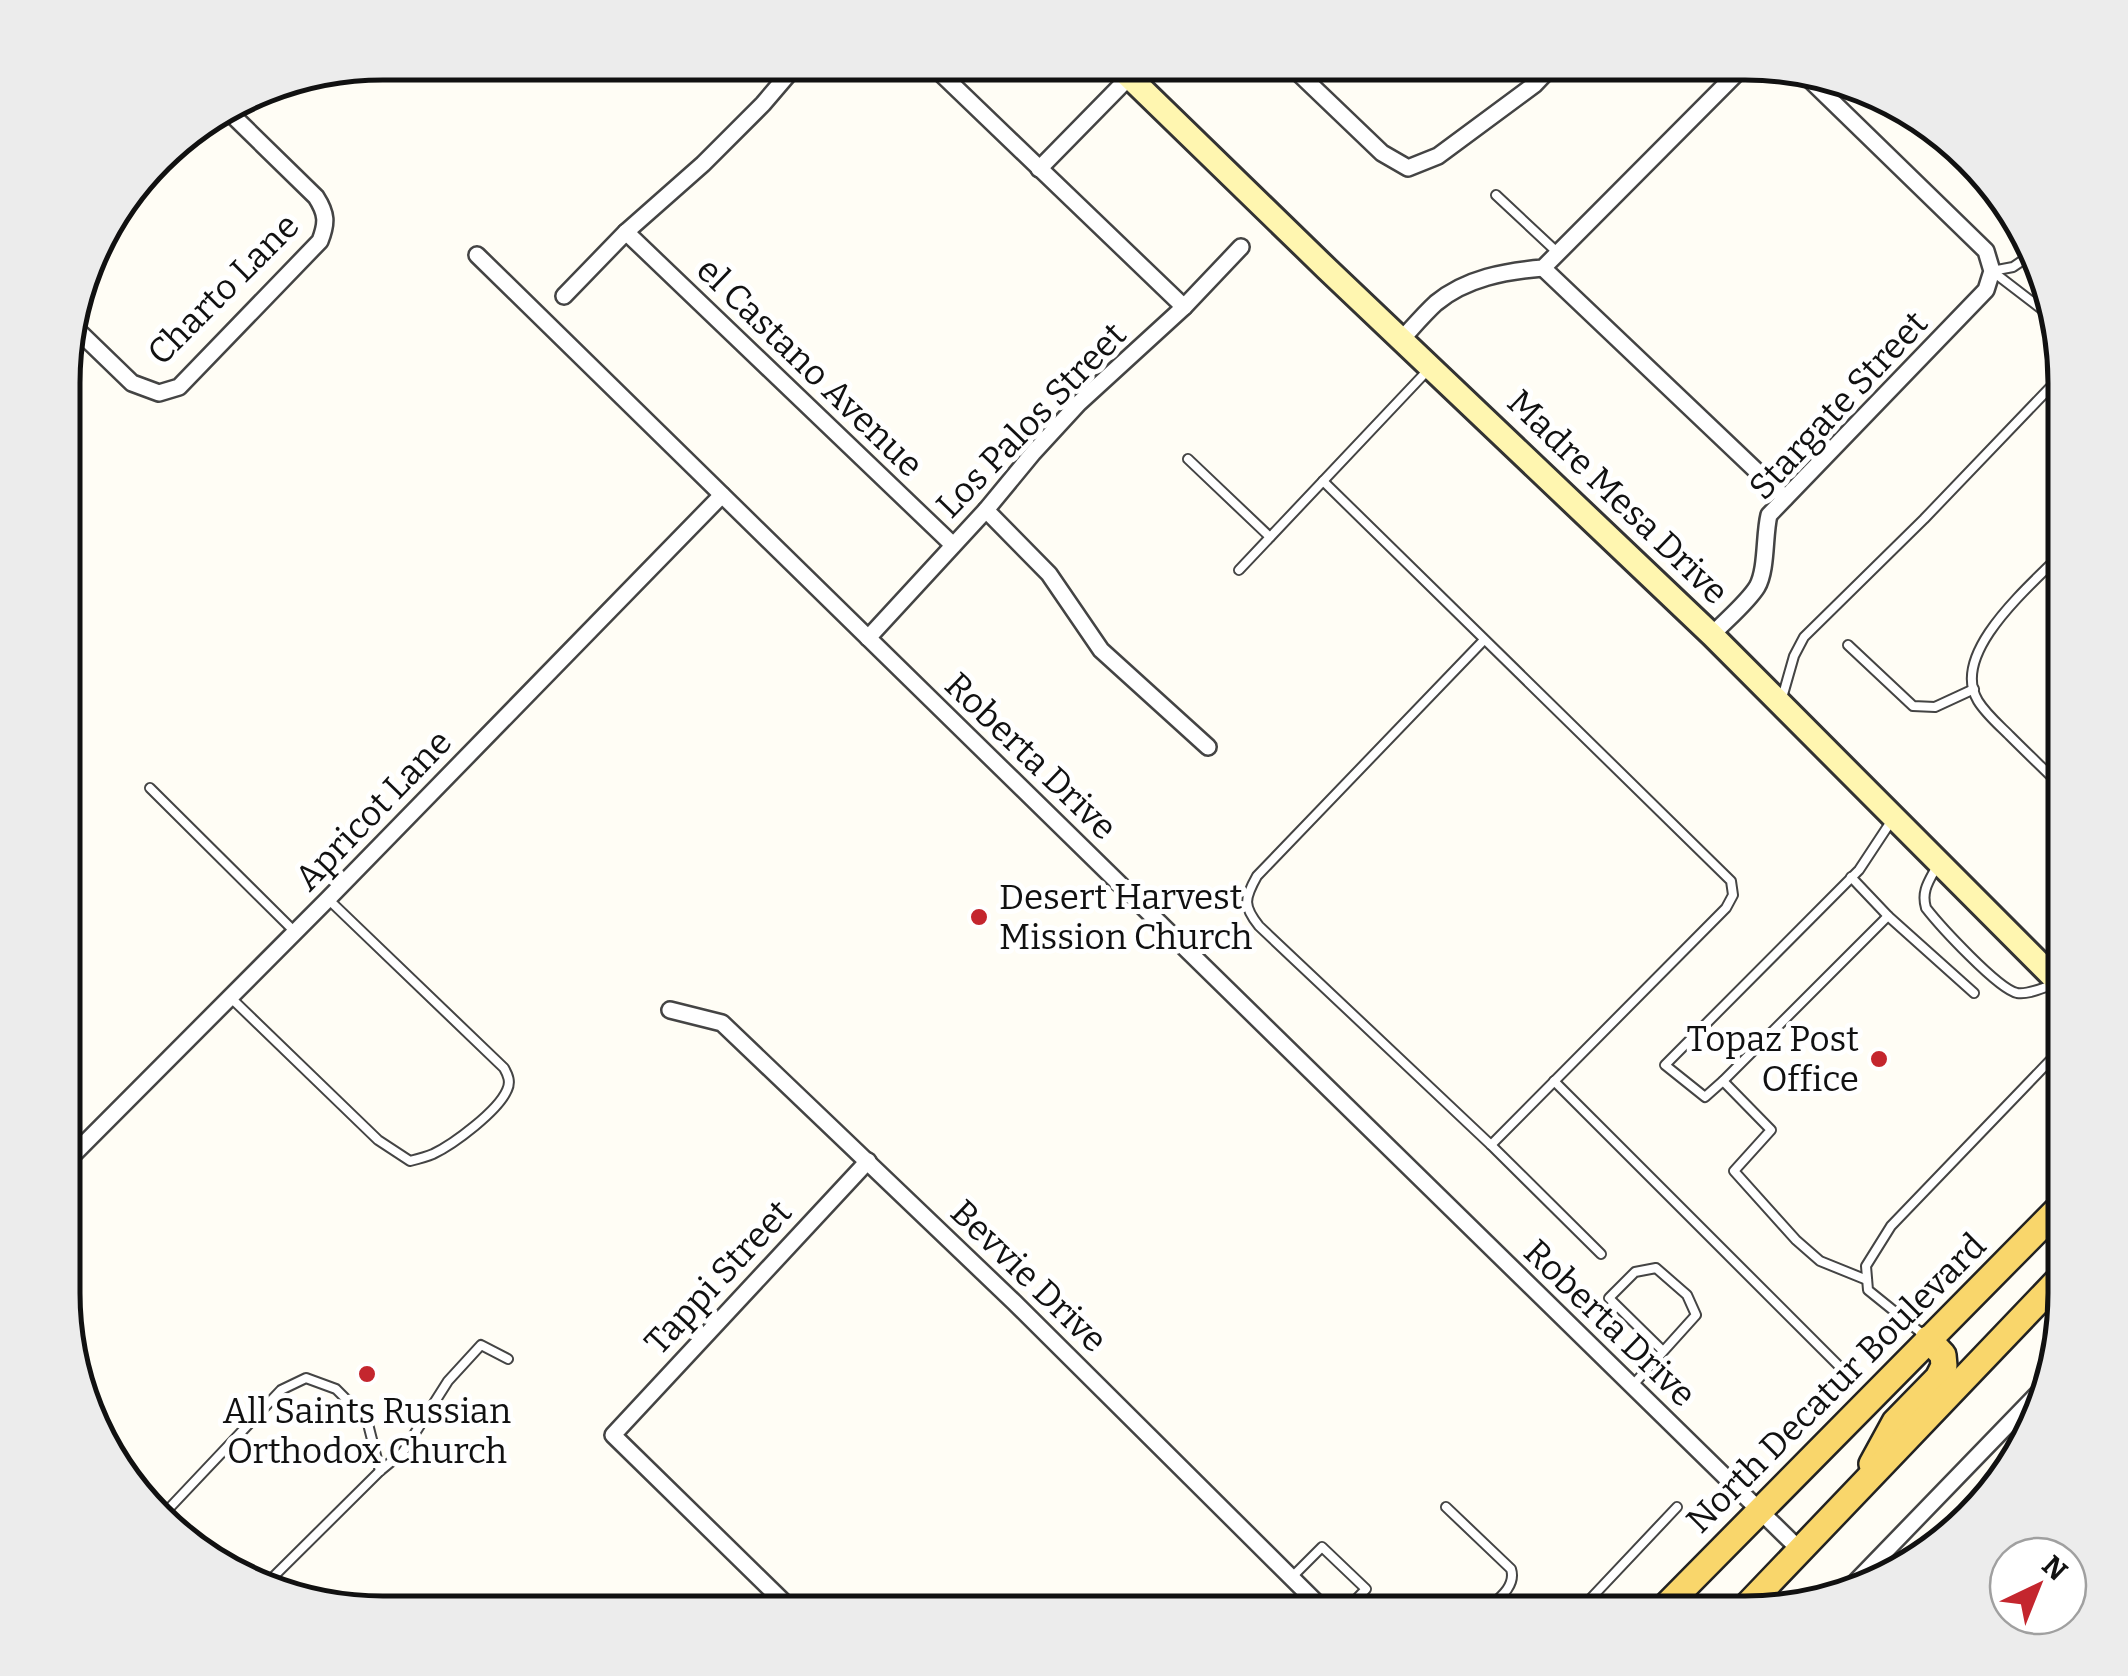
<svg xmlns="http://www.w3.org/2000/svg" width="2128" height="1676" font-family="Bitter,serif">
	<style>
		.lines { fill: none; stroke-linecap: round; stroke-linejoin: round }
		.lane-casing { stroke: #444; stroke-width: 12 }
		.street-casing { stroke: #444; stroke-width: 20 }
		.secondary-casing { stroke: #333; stroke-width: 28 }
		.primary-casing { stroke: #222; stroke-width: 30 }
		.lane { stroke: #fff; stroke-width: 8 }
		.street { stroke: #fff; stroke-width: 15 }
		.secondary { stroke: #fff6b0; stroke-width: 22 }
		.primary { stroke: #f9d66b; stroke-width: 25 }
		.poi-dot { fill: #c4262e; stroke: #fff; stroke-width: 4 }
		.labels { text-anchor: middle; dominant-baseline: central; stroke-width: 10; stroke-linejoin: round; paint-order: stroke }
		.street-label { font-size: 35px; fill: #111; stroke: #fff }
		.poi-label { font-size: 35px; fill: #111; stroke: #fff; text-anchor: start }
		.rim { fill: none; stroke: #111; stroke-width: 5 }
	</style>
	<rect width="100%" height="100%" fill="#fffdf5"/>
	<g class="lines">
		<defs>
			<g id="lane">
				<polyline points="1496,195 1558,253"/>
				<polyline points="1992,271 2052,317"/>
				<polyline points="1992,271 2013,267 2035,252"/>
				<polyline points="1188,459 1270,537"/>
				<polyline points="1323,481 1731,881 1733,895 1726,908 1491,1145"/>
				<polyline points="1239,570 1428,370"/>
				<path d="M1484 640 1257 876C1244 899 1243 906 1259 926L1491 1145 1601 1254"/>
				<polyline points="1848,645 1913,706 1935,707 1974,689"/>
				<polyline points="1782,698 1794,656 1804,637 1924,519 2064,373"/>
				<polyline points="150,788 295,932"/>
				<path d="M2065 790C2047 772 2028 754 2010 736 1999 725 1986 714 1978 701 1948 652 2035 582 2065 550"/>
				<polyline points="1892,820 1859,870 1665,1065 1705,1097 1723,1081 1888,916 1974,993"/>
				<path d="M1937 866C1929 881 1921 891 1926 908 1940 926 1998 989 2017 993 2029 995 2044 987 2055 984"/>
				<polyline points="1851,877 1888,916"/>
				<path d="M230 997 378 1140 410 1161C418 1159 426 1157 433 1154 454 1144 498 1111 507 1090 511 1082 508 1075 504 1068L328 899"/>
				<polyline points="1554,1081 1849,1376"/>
				<polyline points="1723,1081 1771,1130 1734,1171 1796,1240 1820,1261 1867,1280"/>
				<polyline points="1925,1336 1868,1290 1866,1266 1891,1226 2065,1045"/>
				<polyline points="1632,1386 1696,1315 1687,1295 1656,1268 1635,1272 1609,1298 1663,1351"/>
				<path d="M1446 1507 1511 1569C1517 1588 1495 1601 1483 1613"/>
				<polyline points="160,1518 281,1390 306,1378 336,1389 367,1420 380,1471"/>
				<polyline points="1291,1578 1322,1547 1366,1589 1343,1613"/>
				<polyline points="261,1589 380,1471 403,1452 448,1381 481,1345 508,1359"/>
				<polyline points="1577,1613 1677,1507"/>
			</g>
			<g id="street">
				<polyline points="930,63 1184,307"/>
				<polyline points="1288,63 1382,153 1408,168 1438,156 1534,85 1555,63"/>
				<polyline points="1039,169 1143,63"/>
				<polyline points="626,232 953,545"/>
				<polyline points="477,255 1801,1551"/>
				<polyline points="1543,268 1785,498"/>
				<polyline points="564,296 626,232 703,164 763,104 798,63"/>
				<path d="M71 324 132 383 159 393 179 387 320 241C327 223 327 214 316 197L227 110"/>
				<path d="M1402 339C1413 327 1424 314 1436 303 1466 278 1506 271 1543 268L1747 63"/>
				<polyline points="986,510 1049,574 1101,650 1208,747"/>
				<path d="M1712 635C1725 621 1747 603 1757 587 1767 570 1764 535 1769 515L1986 290 1992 271 1986 251 1801 71"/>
				<polyline points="868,638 986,510 1033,453 1079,403 1184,307 1241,247"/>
				<polyline points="670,1010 722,1023 1014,1302 1327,1613"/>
				<polyline points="64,1164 328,899 722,495"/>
				<polyline points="2015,1419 2029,1434"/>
				<polyline points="1844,1594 2049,1382"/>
				<polyline points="795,1613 613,1435 868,1161"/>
			</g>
			<polyline id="secondary" points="1115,63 1327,269 1712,635 2065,989"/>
			<g id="primary">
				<polyline points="1872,1464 1895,1422 1938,1378 1944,1366 1943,1355 1928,1339"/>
				<polyline points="1659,1613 2065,1202"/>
				<polyline points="1740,1613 2065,1273"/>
			</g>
		</defs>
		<use href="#lane" class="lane-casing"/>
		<use href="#street" class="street-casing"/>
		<use href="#secondary" class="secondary-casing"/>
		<use href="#primary" class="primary-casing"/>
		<use href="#lane" class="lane"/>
		<use href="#street" class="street"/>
		<use href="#secondary" class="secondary"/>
		<use href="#primary" class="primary"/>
	</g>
	<g class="poi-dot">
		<circle cx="979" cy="917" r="10"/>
		<circle cx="1879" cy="1059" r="10"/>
		<circle cx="367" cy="1374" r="10"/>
	</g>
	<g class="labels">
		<g class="street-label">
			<text transform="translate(223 289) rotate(-45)">Charto Lane</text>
			<text transform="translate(810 367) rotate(44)">el Castano Avenue</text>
			<text transform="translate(1838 405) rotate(-47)">Stargate Street</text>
			<text transform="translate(1031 420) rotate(-46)">Los Palos Street</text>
			<text transform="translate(1618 497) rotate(44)">Madre Mesa Drive</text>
			<text transform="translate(1031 756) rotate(44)">Roberta Drive</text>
			<text transform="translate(373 810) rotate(-46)">Apricot Lane</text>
			<text transform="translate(1029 1276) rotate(44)">Bevvie Drive</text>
			<text transform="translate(718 1277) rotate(-47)">Tappi Street</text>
			<text transform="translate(1610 1323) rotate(44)">Roberta Drive</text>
			<text transform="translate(1836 1383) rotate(-45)">North Decatur Boulevard</text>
		</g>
		<g class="poi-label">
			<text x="999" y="897">Desert Harvest<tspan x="999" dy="40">Mission Church</tspan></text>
			<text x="1859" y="1039" text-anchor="end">Topaz Post<tspan x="1859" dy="40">Office</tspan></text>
			<text x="367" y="1411" text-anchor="middle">All Saints Russian<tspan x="367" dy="40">Orthodox Church</tspan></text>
		</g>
	</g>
	<path d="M0 0H2128V1676H0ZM383 80H1745A303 303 0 0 1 2048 383V1293A303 303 0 0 1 1745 1596H383A303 303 0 0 1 80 1293V383A303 303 0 0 1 383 80Z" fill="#ececec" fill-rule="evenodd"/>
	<path class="rim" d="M383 80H1745A303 303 0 0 1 2048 383V1293A303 303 0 0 1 1745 1596H383A303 303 0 0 1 80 1293V383A303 303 0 0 1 383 80Z"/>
	<g transform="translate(2038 1586) rotate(43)"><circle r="48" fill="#ffffff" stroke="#a0a0a0" stroke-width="2.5"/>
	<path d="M0-8L18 38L0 25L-18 38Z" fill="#c4262e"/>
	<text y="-15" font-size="28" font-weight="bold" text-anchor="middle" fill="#111111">N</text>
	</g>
</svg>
